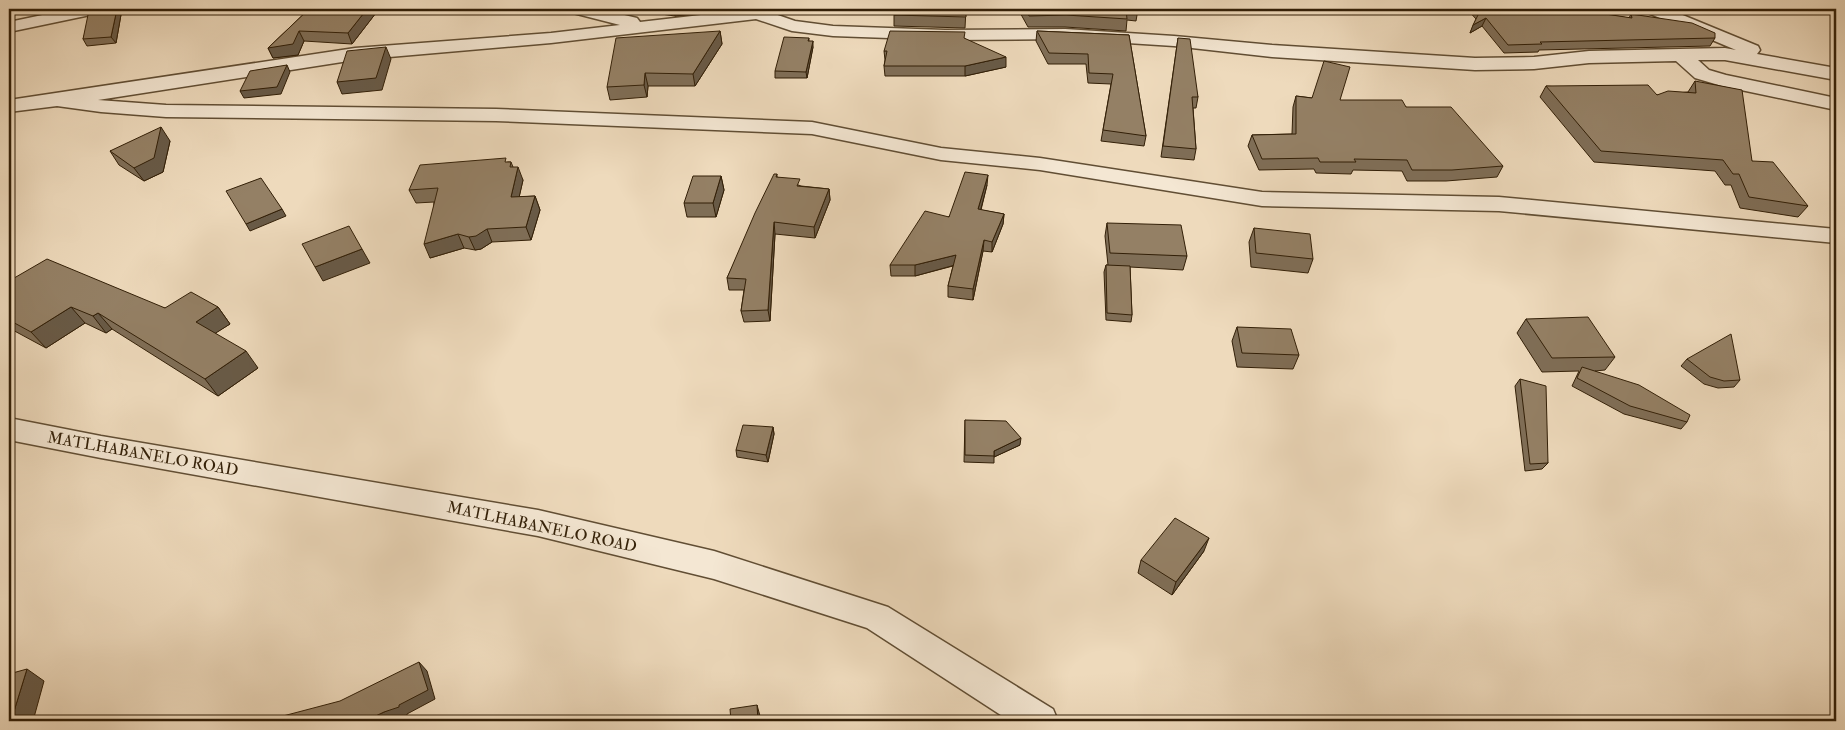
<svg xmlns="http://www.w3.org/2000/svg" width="1845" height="730" font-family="'IM FELL Double Pica',serif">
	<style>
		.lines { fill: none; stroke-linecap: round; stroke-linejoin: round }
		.street-casing { stroke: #614e34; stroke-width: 3 }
		.street { fill: #f4e7d3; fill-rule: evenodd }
		.wall { fill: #7f6e57; stroke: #321f07 }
		.shaded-wall { fill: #685a47; stroke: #321f07 }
		.building { fill: #948065; stroke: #321f07 }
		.labels { text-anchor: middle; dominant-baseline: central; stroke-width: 4.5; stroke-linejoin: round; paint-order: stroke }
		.street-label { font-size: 16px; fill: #321f07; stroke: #f4e7d3 }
	</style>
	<rect width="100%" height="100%" fill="#eedabc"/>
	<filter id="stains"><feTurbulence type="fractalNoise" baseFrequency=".004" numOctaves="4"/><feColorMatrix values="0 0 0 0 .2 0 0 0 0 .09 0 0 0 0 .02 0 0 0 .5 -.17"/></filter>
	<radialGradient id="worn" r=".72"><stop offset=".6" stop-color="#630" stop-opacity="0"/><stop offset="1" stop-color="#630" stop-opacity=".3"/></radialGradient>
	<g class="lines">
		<defs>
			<g id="street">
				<polygon points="71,9 104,9 101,13 95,14 9,32 9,22"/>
				<polygon points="570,9 599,9 637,18 640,22 753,9 772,9 769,12 795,21 833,26 945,30 1065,29 1174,36 1272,45 1475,58 1534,57 1589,51 1725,48 1736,50 1648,13 1645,9 1668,9 1758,46 1760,50 1757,54 1836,68 1836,80 1725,60 1698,60 1709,70 1726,75 1836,98 1836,110 1722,86 1695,78 1676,61 1589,63 1534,69 1475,70 1272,57 1174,46 1065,39 945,40 833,36 792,31 756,19 551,43 355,60 98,100 166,105 496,109 812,122 941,148 1040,158 1262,192 1499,197 1836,229 1836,243 1499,211 1262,206 1040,170 941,160 812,134 496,121 166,117 101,112 57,106 9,112 9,100 355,48 551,33 620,25 573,13"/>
				<polygon points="1826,9 1836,9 1836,14 1829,13"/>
				<polygon points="9,418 101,436 538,510 714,551 888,607 1053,709 1058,721 1010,721 867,628 714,579 538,536 101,458 9,440"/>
			</g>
		</defs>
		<use href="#street" class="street-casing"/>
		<use href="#street" class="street"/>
	</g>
	<g class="wall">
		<polygon points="93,9 122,9 116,43 87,46 83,39"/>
		<polygon points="309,9 379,9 352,44 304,41 298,55 273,58 268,48"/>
		<polygon points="620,9 731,9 731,10 675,16 654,13 653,9"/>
		<polygon points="966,9 965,28 894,26 894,15"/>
		<polygon points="1018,9 1138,9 1136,21 1127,20 1126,31 1065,27 1028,27"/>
		<polygon points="1467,9 1572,9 1629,18 1631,14 1715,38 1710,46 1539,50 1538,52 1504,53 1482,26 1470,33 1476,19"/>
		<polygon points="720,31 722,44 695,86 648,86 647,97 610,100 607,87"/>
		<polygon points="1037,31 1129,35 1146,136 1144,146 1101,141 1111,84 1088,83 1086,64 1048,64 1036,41"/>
		<polygon points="809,38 809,41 813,47 807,78 775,78 775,71"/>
		<polygon points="964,38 1006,67 965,76 885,76 884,66 885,60 884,51"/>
		<polygon points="1178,38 1198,97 1196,108 1193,108 1196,149 1194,160 1161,157"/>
		<polygon points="1695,81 1752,161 1808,206 1798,217 1740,208 1731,185 1725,185 1715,171 1594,162 1540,97 1546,86 1657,95 1688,92"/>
		<polygon points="1296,96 1312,98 1406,107 1503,166 1497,177 1446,181 1407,181 1402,171 1353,170 1351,174 1316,173 1314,169 1259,170 1248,146 1252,135 1292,134 1293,107"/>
		<polygon points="170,141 163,172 144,181 119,165 110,151"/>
		<polygon points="508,162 511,162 513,167 523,180 519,197 535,196 540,210 531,240 492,242 481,249 475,250 464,248 430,258 434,202 416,203 409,190"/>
		<polygon points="777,174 777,177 801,186 829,189 830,200 815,238 775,234 770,321 744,322 741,311 744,290 729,290 727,278"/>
		<polygon points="721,176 724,190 716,217 687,217 684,203"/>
		<polygon points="987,185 981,210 1004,214 1003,224 992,252 983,251 973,300 948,297 948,286 953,266 915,276 891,276 890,265"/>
		<polygon points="1107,223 1187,256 1183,270 1130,267 1132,315 1131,322 1106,320 1104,272 1106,265 1108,265 1105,236"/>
		<polygon points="1254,228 1313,259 1308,273 1251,267 1249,242"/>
		<polygon points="9,281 165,308 218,307 230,324 215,333 258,368 218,396 112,329 106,333 85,323 46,348 9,328"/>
		<polygon points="1526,319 1615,357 1605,370 1595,371 1687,422 1681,429 1624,414 1572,386 1579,371 1542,372 1517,333"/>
		<polygon points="1237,327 1299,355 1293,369 1237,367 1232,341"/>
		<polygon points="1687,359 1740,380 1734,387 1718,388 1704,384 1681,366"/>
		<polygon points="1520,379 1548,463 1542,469 1525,471 1515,386"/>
		<polygon points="965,420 1020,445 994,457 994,463 964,462"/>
		<polygon points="773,427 774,434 768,462 737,457 736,450"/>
		<polygon points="1204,551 1172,595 1138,573 1141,560"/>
		<polygon points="1803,716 1836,721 1796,721"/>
	</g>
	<g class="shaded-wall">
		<polygon points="117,9 122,9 116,43 111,37"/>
		<polygon points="367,9 379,9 352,44 348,33"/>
		<polygon points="673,9 731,9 731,10 675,16"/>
		<polygon points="1486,18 1482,26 1470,33 1473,25"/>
		<polygon points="299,31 304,41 298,55 273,58 268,48"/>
		<polygon points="720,31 722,44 695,86 693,74"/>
		<polygon points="813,41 813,47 807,78 806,72"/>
		<polygon points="386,47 391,59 382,90 342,94 337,82"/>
		<polygon points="1006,57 1006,67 965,76 965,66"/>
		<polygon points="287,65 290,72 281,94 244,98 240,91"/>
		<polygon points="645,73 648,86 647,97 644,85"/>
		<polygon points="161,127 170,141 163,172 144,181 134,168"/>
		<polygon points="518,167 523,180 516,211 511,197"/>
		<polygon points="988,175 987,185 978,220 978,209"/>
		<polygon points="721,176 724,190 716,217 713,203"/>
		<polygon points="829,189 830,200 815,238 814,227"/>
		<polygon points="535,196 540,210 531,240 526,227"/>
		<polygon points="282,209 286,216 250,231 246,224"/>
		<polygon points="1004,214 1003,224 992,252 992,242"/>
		<polygon points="774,222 775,234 770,321 768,310"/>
		<polygon points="487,229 492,242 481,249 475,250 469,237"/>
		<polygon points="458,234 464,248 430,258 424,244"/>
		<polygon points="984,240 983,251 973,300 973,289"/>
		<polygon points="362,249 370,263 323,281 315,267"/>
		<polygon points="956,255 955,265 915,276 915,265"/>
		<polygon points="71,307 85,323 46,348 31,332"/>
		<polygon points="218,307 230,324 208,338 196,322"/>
		<polygon points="98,313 112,329 106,333 93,316"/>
		<polygon points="246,351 258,368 218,396 205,379"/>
		<polygon points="773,427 774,434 768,462 766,455"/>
		<polygon points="1021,438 1020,445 994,457 994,451"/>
		<polygon points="1209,538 1204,551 1172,595 1176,582"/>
		<polygon points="419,662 427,671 435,699 407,714 407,716 391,721 365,721 399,705"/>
		<polygon points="27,669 44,681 33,721 11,721"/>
		<polygon points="757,705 760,716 760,721 758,721"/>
	</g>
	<g class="building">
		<polygon points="93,9 117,9 111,37 83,39 89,10"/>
		<polygon points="309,9 367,9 348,33 299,31 293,44 268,48"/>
		<polygon points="895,9 966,9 966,17 894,15"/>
		<polygon points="1026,9 1126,9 1127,19 1066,15 1029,16"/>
		<polygon points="1478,9 1572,9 1632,18 1631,14 1692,23 1715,33 1715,38 1540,42 1542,44 1508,45 1486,18 1473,25 1480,11"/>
		<polygon points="720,31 693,74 645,73 644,85 607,87 616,38"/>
		<polygon points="890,31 965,32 964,38 1006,57 965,66 884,66 887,51 884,51"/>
		<polygon points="1037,31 1129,35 1146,136 1103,130 1113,74 1089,73 1088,54 1049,53"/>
		<polygon points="784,37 809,38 808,41 813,41 806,72 775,71"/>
		<polygon points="1178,38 1190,39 1198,97 1192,97 1196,149 1163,146"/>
		<polygon points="386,47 376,78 337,82 347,51"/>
		<polygon points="1324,61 1350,67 1340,100 1402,100 1406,107 1451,107 1503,166 1452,170 1412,170 1407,160 1354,159 1356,162 1320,162 1318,158 1262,159 1252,135 1296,134 1296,96 1312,98"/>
		<polygon points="287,65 277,87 240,91 250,71"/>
		<polygon points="1695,81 1742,90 1752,161 1773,162 1808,206 1749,197 1739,174 1733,174 1723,160 1601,151 1546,86 1648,85 1657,95 1668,91 1696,93"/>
		<polygon points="161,127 154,158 134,168 110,151"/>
		<polygon points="506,158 505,162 511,162 510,167 518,167 511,197 535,196 526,227 487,229 476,236 469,237 458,234 424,244 438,188 409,190 420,165"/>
		<polygon points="965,172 988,175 978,209 1004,214 992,242 984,240 973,289 948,286 956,255 915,265 890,265 925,211 949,217"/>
		<polygon points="774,174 777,174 776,177 800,179 797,186 829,189 814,227 774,222 768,310 741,311 746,279 727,278 755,213"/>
		<polygon points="693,176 721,176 713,203 684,203"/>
		<polygon points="261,178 282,209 246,224 226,191"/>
		<polygon points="1107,223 1181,225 1187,256 1110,253"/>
		<polygon points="349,226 362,249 315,267 302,244"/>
		<polygon points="1254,228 1310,234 1313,259 1256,253"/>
		<polygon points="47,259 165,308 191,292 218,307 196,322 246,351 205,379 98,313 93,316 71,307 31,332 9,320 9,281"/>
		<polygon points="1106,265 1130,266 1132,315 1107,313"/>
		<polygon points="1588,317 1615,357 1552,358 1526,319"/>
		<polygon points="1237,327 1291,329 1299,355 1242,353"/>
		<polygon points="1731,334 1740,380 1724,381 1710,377 1687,359"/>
		<polygon points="1582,367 1639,385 1690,415 1687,422 1630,406 1577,378"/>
		<polygon points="1520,379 1546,386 1548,463 1530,464"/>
		<polygon points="965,420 1006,421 1021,438 994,451 994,456 965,455"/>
		<polygon points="743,425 773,427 766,455 736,450"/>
		<polygon points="1175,518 1209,538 1176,582 1141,560"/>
		<polygon points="419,662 428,690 399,705 399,707 384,712 365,721 264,721 340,701"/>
		<polygon points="27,669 11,721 9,721 9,674"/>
		<polygon points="757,705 758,721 731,721 730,709"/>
		<polygon points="1803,716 1836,719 1836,721 1806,721"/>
	</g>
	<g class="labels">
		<g class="street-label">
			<text transform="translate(143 454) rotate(10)">MATLHABANELO ROAD</text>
			<text transform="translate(542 527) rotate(12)">MATLHABANELO ROAD</text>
		</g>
	</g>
	<rect width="1845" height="730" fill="none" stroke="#eedabc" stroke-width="30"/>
	<rect x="10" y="10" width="1825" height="710" fill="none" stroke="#321f07" stroke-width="2.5"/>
	<rect x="15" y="15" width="1815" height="700" fill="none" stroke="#321f07"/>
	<rect width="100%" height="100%" filter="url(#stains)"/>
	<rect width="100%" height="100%" fill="url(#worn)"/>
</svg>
